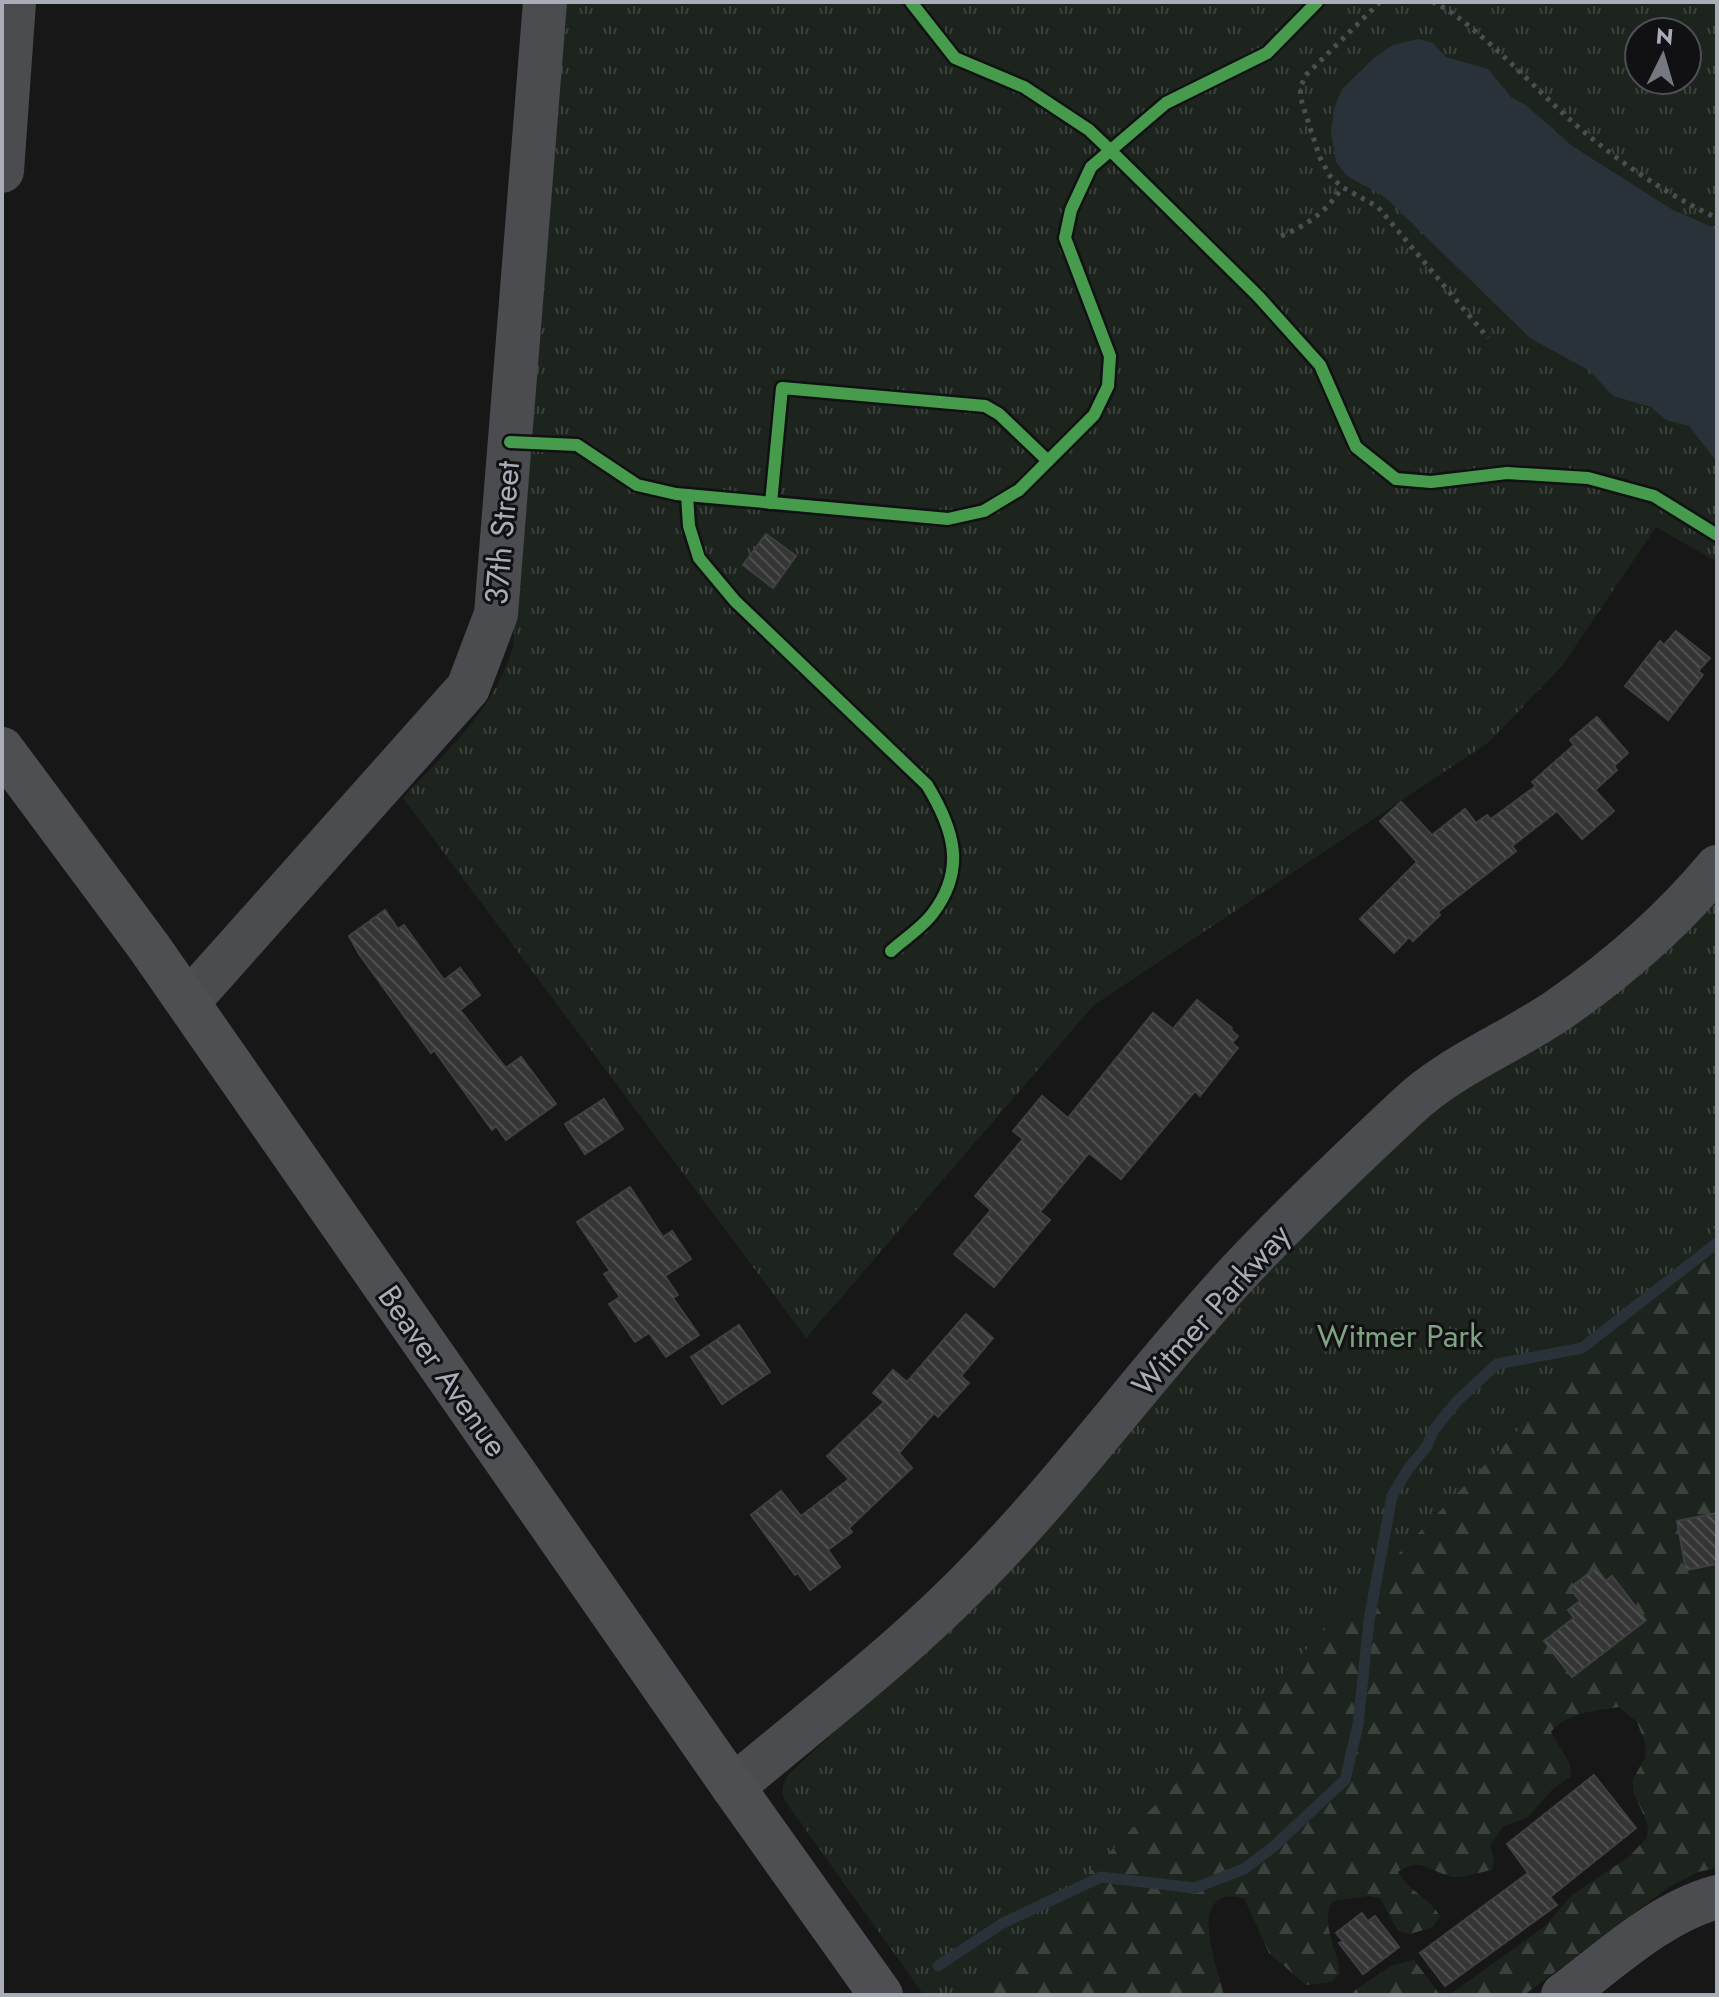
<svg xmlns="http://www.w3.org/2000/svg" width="1719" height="1997" font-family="Jost,sans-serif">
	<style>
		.forest { fill: url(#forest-firs) }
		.park { fill: url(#park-tufts); fill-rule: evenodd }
		.water { fill: #2a3239 }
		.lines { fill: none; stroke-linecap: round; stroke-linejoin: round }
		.stream { stroke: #2a3239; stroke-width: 11 }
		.building { fill: url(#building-back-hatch); stroke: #3f4043; stroke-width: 2 }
		.path { stroke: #4d4e52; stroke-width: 5; stroke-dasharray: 4 6; stroke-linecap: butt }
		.minor { stroke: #4b4c50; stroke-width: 44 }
		.major { stroke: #4d4f52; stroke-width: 44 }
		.cycleway-casing { stroke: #111113; stroke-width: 17 }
		.cycleway { stroke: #469c4c; stroke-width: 12 }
		.labels { text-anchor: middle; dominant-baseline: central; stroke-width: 6; stroke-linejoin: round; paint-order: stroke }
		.street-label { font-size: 32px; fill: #a8adb8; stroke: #111113 }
		.park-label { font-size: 32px; fill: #7fa381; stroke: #111113 }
	</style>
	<defs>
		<pattern id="forest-firs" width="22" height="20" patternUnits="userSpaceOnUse" patternTransform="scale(2)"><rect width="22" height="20" fill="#1d241e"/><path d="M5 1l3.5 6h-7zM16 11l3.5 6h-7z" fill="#3b413d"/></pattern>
		<pattern id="park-tufts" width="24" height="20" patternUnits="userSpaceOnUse" patternTransform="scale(2)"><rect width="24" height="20" fill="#1d241e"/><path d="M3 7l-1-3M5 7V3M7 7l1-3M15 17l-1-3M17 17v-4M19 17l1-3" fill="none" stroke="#3b413d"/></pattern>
		<pattern id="building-back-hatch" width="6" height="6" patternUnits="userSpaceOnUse" patternTransform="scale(2)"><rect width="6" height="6" fill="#353536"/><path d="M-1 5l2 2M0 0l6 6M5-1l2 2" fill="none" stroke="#4f5051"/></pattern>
	</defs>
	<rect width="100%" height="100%" fill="#171717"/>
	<g class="forest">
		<path d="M1717 890V1868L1698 1872 1669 1887 1524 1995H1449L1544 1927 1572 1895 1630 1856 1647 1837 1648 1825 1633 1791V1779L1645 1758 1646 1745 1637 1722 1619 1707C1595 1711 1567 1712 1551 1732L1570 1764 1571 1776 1552 1790 1527 1818 1503 1826 1490 1846 1494 1858 1492 1870C1480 1872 1464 1878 1453 1877 1430 1873 1422 1855 1398 1872 1408 1891 1429 1897 1440 1916L1433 1927 1410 1934 1398 1931 1380 1898 1368 1896 1333 1901C1319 1923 1338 1950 1340 1974L1331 1982 1306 1985 1269 1953 1244 1898C1184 1884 1217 1966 1224 1995H924L784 1799 783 1786 788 1775 990 1589Z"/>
		<polygon points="1414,1960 1440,1995 1353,1995 1354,1991 1391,1966"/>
	</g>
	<g class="park">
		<path d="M565 2H1717V562L1656 527 1562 666 1489 742 1094 1005 806 1338 403 798C447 750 494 711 513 647ZM1639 32H1687V80H1639Z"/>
		<polygon points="1717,890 1717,1225 971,1995 924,1995 784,1799 783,1786 788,1775 990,1589 1337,1188"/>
	</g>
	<polygon class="water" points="1418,39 1433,43 1446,57 1488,69 1511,97 1526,105 1572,146 1673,210 1717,229 1717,462 1689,426 1666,420 1651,407 1613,396 1590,371 1530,338 1385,197 1347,176 1336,162 1331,133 1334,109 1342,89 1374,58 1393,45"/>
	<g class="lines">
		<polyline class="stream" points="938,1966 1003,1923 1101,1877 1195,1888 1244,1869 1273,1847 1345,1780 1358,1725 1369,1620 1392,1496 1408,1469 1427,1446 1433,1431 1457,1401 1497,1364 1582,1348 1717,1243"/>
	</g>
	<g class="building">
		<polygon points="766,534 796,556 773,588 743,565"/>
		<polygon points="1676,631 1710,658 1698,671 1703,675 1668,720 1625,686 1660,641 1664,645"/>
		<polygon points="1597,717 1628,753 1614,766 1617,770 1595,790 1614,811 1582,839 1557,811 1512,846 1516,851 1438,912 1440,915 1413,941 1409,937 1394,953 1360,919 1417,862 1380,821 1401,802 1432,835 1465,809 1476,823 1487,815 1491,819 1536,786 1532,782 1574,745 1570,740"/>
		<polygon points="385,910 398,929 404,925 444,980 460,968 480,995 460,1010 506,1068 521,1057 556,1104 506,1140 496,1126 492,1130 434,1050 431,1053 359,954 349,936"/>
		<polygon points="1197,1000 1232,1028 1231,1030 1238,1036 1232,1043 1238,1048 1200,1096 1195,1091 1121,1179 1089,1153 1040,1212 1050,1220 994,1287 954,1254 991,1210 975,1196 1023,1139 1013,1131 1042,1096 1068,1118 1153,1013 1173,1029"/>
		<polygon points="604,1099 623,1129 585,1154 565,1124"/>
		<polygon points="630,1187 663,1237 672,1231 691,1259 665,1276 678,1295 673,1298 699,1335 666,1357 649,1333 635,1342 609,1304 620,1297 604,1274 610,1271 577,1222"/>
		<polygon points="966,1314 993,1338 961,1376 969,1383 938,1417 934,1413 899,1453 912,1468 849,1528 852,1532 828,1550 840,1567 810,1590 798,1573 795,1575 751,1515 781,1491 801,1516 849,1479 827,1456 884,1402 873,1393 893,1370 907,1382"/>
		<polygon points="739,1325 770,1372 722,1404 691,1357"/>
		<polygon points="1717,1513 1717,1564 1686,1570 1677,1521"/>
		<polygon points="1596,1568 1606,1581 1612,1576 1646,1620 1572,1677 1544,1641 1574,1618 1568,1610 1580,1601 1570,1588"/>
		<polygon points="1594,1775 1636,1828 1550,1897 1557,1905 1445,1986 1420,1953 1528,1873 1507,1844"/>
		<polygon points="1362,1913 1368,1921 1375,1916 1399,1947 1363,1974 1339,1943 1343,1941 1336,1933"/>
	</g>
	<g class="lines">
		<g class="path">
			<polyline points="1380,2 1306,75 1300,88 1302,103 1320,158 1330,176 1342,187 1378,207 1488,338"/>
			<path d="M1432 2C1461 12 1525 77 1550 101 1597 147 1657 190 1717 218"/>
			<path d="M1281 236C1306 226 1328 211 1342 187"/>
		</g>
		<g class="minor">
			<polyline points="2,171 14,2"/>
			<polyline points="188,1002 468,688 496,614 545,2"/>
			<path d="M733 1787C816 1717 904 1650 979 1572 1071 1478 1148 1370 1237 1274 1291 1216 1349 1161 1407 1107 1451 1065 1511 1043 1561 1008 1618 968 1673 920 1717 867"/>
			<path d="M1563 1995C1610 1960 1659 1913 1717 1897"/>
		</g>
		<polyline class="major" points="2,749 149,947 733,1787 881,1995"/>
		<defs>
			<g id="cycleway">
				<polyline points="911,2 955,58 1024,87 1089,130 1110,150 1258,296 1320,365 1356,447 1396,479 1431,482 1507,473 1588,478 1654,496 1717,535"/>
				<polyline points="510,442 577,445 637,485 676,494 948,519 984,511 1019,490 1094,415 1108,386 1110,356 1065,238 1071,210 1091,167 1166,103 1267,53 1317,2"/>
				<path d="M687 495 689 526 699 558 735 601 927 785C953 828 967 868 933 913 922 928 904 939 891 951"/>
				<polyline points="771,503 782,388 985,406 999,414 1048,461"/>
			</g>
		</defs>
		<use href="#cycleway" class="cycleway-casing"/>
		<use href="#cycleway" class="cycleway"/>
	</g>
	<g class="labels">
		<g class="street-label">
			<text transform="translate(502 533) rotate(-85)">37th Street</text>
			<text transform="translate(1211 1310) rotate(-48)">Witmer Parkway</text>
			<text transform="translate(443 1371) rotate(55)">Beaver Avenue</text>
		</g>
		<g class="park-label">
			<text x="1400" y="1336">Witmer Park</text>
		</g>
	</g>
	<rect width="1719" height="1997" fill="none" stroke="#a8adb8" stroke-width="8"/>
	<g transform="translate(1663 56) rotate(5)"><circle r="38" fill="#111113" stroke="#4d4f55" stroke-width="2"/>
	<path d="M0-6L14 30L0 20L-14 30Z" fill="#757880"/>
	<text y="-12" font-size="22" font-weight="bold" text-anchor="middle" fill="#a8adb8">N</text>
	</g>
</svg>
